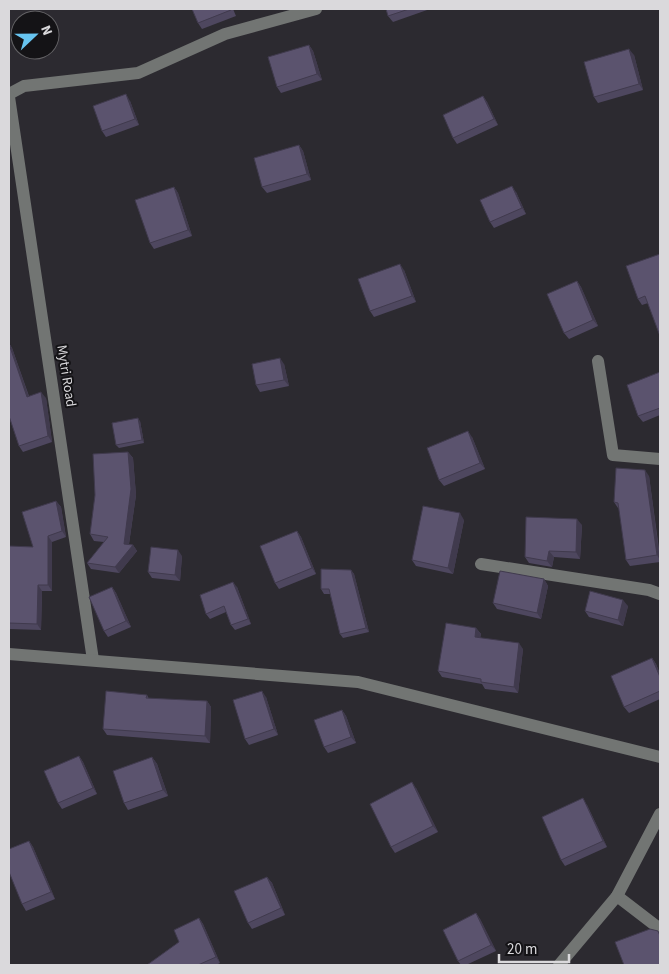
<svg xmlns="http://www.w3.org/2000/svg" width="669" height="974" font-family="'Source Sans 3',sans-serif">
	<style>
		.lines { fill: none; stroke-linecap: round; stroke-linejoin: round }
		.minor { stroke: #727573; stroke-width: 12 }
		.wall { fill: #4e475f }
		.shaded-wall { fill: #403a4d }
		.building { fill: #5b536e; stroke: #403a4d }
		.labels { text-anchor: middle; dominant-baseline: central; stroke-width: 4; stroke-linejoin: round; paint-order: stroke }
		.street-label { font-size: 14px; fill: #dad9dc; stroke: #141316 }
	</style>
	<rect width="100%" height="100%" fill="#2c2a30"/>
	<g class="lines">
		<g class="minor">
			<polyline points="9,94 24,86 138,73 225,34 316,9"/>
			<polyline points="9,97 93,660"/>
			<polyline points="598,361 613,455 660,459"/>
			<polyline points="481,564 649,590 660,594"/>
			<polyline points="9,654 358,682 660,757"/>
			<polyline points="617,896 660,929"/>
			<polyline points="559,965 617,896 660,814"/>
		</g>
	</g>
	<g class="wall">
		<polygon points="192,9 233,9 236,16 202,29 198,23"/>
		<polygon points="386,9 430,9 393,22 388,16"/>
		<polygon points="309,45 313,51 322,80 281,93 277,87"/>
		<polygon points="634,55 643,90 598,103 594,97"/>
		<polygon points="483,96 487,102 498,125 457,144 453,138"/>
		<polygon points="130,101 139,125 106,137 102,131"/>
		<polygon points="299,145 303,151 311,180 267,193 262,187"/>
		<polygon points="174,187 178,193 192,236 154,249 150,243"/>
		<polygon points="516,192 526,214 494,228 490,222"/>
		<polygon points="660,254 648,303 642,305 638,299"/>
		<polygon points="404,270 416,302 374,317 370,311"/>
		<polygon points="577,281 581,287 598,326 569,339 564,333"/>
		<polygon points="9,343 12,348 29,396 46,398 52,442 23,452 19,446 9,416"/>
		<polygon points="284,364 289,386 260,392 256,385"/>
		<polygon points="660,372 660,415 643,422 638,416"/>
		<polygon points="140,421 144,443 119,448 116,445"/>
		<polygon points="472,437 485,469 444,486 439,480"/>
		<polygon points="128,452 133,458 136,495 129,544 133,545 137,551 119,573 91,569 87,563 104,542 94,541 90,534"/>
		<polygon points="649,476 660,556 660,562 630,566 626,560 619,508 618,508 614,502"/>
		<polygon points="56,501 61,507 66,537 52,542 52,591 42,591 41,630 9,629 9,546 33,547"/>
		<polygon points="464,520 453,574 416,566 412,560"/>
		<polygon points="582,525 580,559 554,557 552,567 529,563 525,557"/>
		<polygon points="297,531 301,537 316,574 279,589 275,583"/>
		<polygon points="182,556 180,581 152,578 148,572"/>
		<polygon points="351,570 354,574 369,632 343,638 340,634 330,594 324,594 321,589"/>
		<polygon points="544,579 548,586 541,619 497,609 493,603"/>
		<polygon points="112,587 116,593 131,627 108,637 104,631"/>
		<polygon points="237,587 251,624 235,630 231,625 226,612 210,619 206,614"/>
		<polygon points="628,606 623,626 589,617 585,611"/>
		<polygon points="476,628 481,634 480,638 523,649 518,693 485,689 482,684 442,677 438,671"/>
		<polygon points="652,658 656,664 660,674 660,699 629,713 624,707"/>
		<polygon points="147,695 149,699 207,701 211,707 210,743 107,735 103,729"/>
		<polygon points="266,697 278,735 249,745 245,739"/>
		<polygon points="342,710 346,716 356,743 328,753 324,747"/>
		<polygon points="79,756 83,762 97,794 62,809 58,803"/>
		<polygon points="152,757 157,764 168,796 128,810 124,803"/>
		<polygon points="416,788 438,832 395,853 391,847"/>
		<polygon points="587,805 607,847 565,866 561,860"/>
		<polygon points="29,841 33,847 55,899 26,911 22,904"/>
		<polygon points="267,877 272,883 285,915 252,929 248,923"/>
		<polygon points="476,913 480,919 496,951 466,965 461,965 458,961"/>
		<polygon points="199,918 203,924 220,963 216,965 147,965 179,942"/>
	</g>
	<g class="shaded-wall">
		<polygon points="309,45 313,51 322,80 317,74"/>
		<polygon points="629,49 634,55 643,90 639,84"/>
		<polygon points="126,94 130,101 139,125 135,119"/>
		<polygon points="483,96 487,102 498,125 494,119"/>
		<polygon points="299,145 303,151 311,180 307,174"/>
		<polygon points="512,186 516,192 526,214 522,208"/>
		<polygon points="174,187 178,193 192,236 188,230"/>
		<polygon points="400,264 404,270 416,302 412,296"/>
		<polygon points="577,281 581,287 598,326 593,320"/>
		<polygon points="9,343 12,348 31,403 27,397"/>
		<polygon points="280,358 284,364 289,386 284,380"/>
		<polygon points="41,392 46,398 52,442 48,436"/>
		<polygon points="138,418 140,421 144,443 142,440"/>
		<polygon points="468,431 472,437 485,469 480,463"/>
		<polygon points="128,452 133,458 136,495 128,550 124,544"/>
		<polygon points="645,470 649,476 660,560 657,555"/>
		<polygon points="56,501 61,507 66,537 62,531"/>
		<polygon points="460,513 464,520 453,574 448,568"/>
		<polygon points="577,519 582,525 580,559 576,552"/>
		<polygon points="297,531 301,537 316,574 312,568"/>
		<polygon points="48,536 52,542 52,591 48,585"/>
		<polygon points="133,545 137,551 119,573 115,567"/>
		<polygon points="178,550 182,556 180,581 175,575"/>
		<polygon points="549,551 554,557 552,567 547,561"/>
		<polygon points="351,570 354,574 369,632 366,628"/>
		<polygon points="544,579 548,586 541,619 537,613"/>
		<polygon points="233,582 237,587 251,624 248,619"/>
		<polygon points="38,585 42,591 41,630 37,624"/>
		<polygon points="112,587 116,593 131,627 126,621"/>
		<polygon points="623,600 628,606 623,626 618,620"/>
		<polygon points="476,628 481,634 479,643 475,637"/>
		<polygon points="519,643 523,649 518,693 514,687"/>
		<polygon points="652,658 656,664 660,674 660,677"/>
		<polygon points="262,691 266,697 278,735 274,729"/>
		<polygon points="207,701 211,707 210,743 205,736"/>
		<polygon points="342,710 346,716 356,743 351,737"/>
		<polygon points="79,756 83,762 97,794 93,788"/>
		<polygon points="152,757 157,764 168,796 163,790"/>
		<polygon points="412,782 416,788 438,832 433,826"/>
		<polygon points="583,798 587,805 607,847 603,841"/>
		<polygon points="29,841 33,847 55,899 51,892"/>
		<polygon points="267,877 272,883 285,915 281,908"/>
		<polygon points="476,913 480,919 496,951 491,945"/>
		<polygon points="199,918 203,924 220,963 216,957"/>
	</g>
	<g class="building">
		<polygon points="192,9 231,9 231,10 198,23"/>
		<polygon points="386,9 409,9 388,16"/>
		<polygon points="309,45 317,74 277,87 268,57"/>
		<polygon points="629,49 639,84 594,97 584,62"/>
		<polygon points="126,94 135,119 102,131 93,106"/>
		<polygon points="483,96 494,119 453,138 443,115"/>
		<polygon points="299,145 307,174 262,187 254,158"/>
		<polygon points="512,186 522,208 490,222 480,200"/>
		<polygon points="174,187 188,230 150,243 135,200"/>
		<polygon points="660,254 660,336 645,296 638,299 626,266"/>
		<polygon points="400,264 412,296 370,311 358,279"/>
		<polygon points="577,281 593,320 564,333 547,294"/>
		<polygon points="9,344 27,397 41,392 48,436 19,446 9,416"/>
		<polygon points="280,358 284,380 256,385 252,364"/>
		<polygon points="660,372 660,408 638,416 627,385"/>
		<polygon points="138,418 142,440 116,445 112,423"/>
		<polygon points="468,431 480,463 439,480 427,448"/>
		<polygon points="128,452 131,489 124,544 133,545 115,567 87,563 108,537 90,534 95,495 93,454"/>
		<polygon points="616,468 645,470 657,555 626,560 618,503 614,502"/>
		<polygon points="56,501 62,531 48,536 48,585 38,585 37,624 9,623 9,546 33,547 22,512"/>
		<polygon points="423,506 460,513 448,568 412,560"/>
		<polygon points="526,517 577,519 576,552 549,551 547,561 525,557"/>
		<polygon points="297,531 312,568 275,583 260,546"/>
		<polygon points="151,547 178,550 175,575 148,572"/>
		<polygon points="321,569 351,570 366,628 340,634 329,589 321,589"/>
		<polygon points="500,571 544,579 537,613 493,603"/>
		<polygon points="233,582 248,619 231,625 224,606 206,614 200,595"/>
		<polygon points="112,587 126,621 104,631 89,597"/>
		<polygon points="590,591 623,600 618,620 585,611"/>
		<polygon points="446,623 476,628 475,637 519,643 514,687 481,682 481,679 438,671"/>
		<polygon points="652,658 660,677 660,691 624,707 611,676"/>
		<polygon points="106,691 147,695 146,698 207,701 205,736 103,729"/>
		<polygon points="262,691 274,729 245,739 233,700"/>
		<polygon points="342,710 351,737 324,747 314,720"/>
		<polygon points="79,756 93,788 58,803 44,771"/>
		<polygon points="152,757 163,790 124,803 113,771"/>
		<polygon points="412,782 433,826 391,847 370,804"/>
		<polygon points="583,798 603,841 561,860 542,817"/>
		<polygon points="29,841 51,892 22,904 9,872 9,849"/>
		<polygon points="267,877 281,908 248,923 234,891"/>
		<polygon points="476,913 491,945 458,961 443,930"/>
		<polygon points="199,918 216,957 198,965 147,965 179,942 174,930"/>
		<polygon points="650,929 658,931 660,936 660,965 624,965 615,942"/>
	</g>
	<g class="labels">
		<g class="street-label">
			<text transform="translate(66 376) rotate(81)">Mytri Road</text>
		</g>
	</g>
	<rect width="669" height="974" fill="none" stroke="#dad9dc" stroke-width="20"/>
	<g transform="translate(35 35) rotate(68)"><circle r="24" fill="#141316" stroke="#636265"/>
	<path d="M0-4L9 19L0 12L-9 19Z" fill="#67c4f0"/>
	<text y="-8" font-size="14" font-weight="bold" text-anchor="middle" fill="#dad9dc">N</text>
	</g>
	<path d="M499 954v8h70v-8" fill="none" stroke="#dad9dc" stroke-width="2.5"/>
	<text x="507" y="954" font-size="15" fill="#dad9dc" stroke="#141316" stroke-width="4" paint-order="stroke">20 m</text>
</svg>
